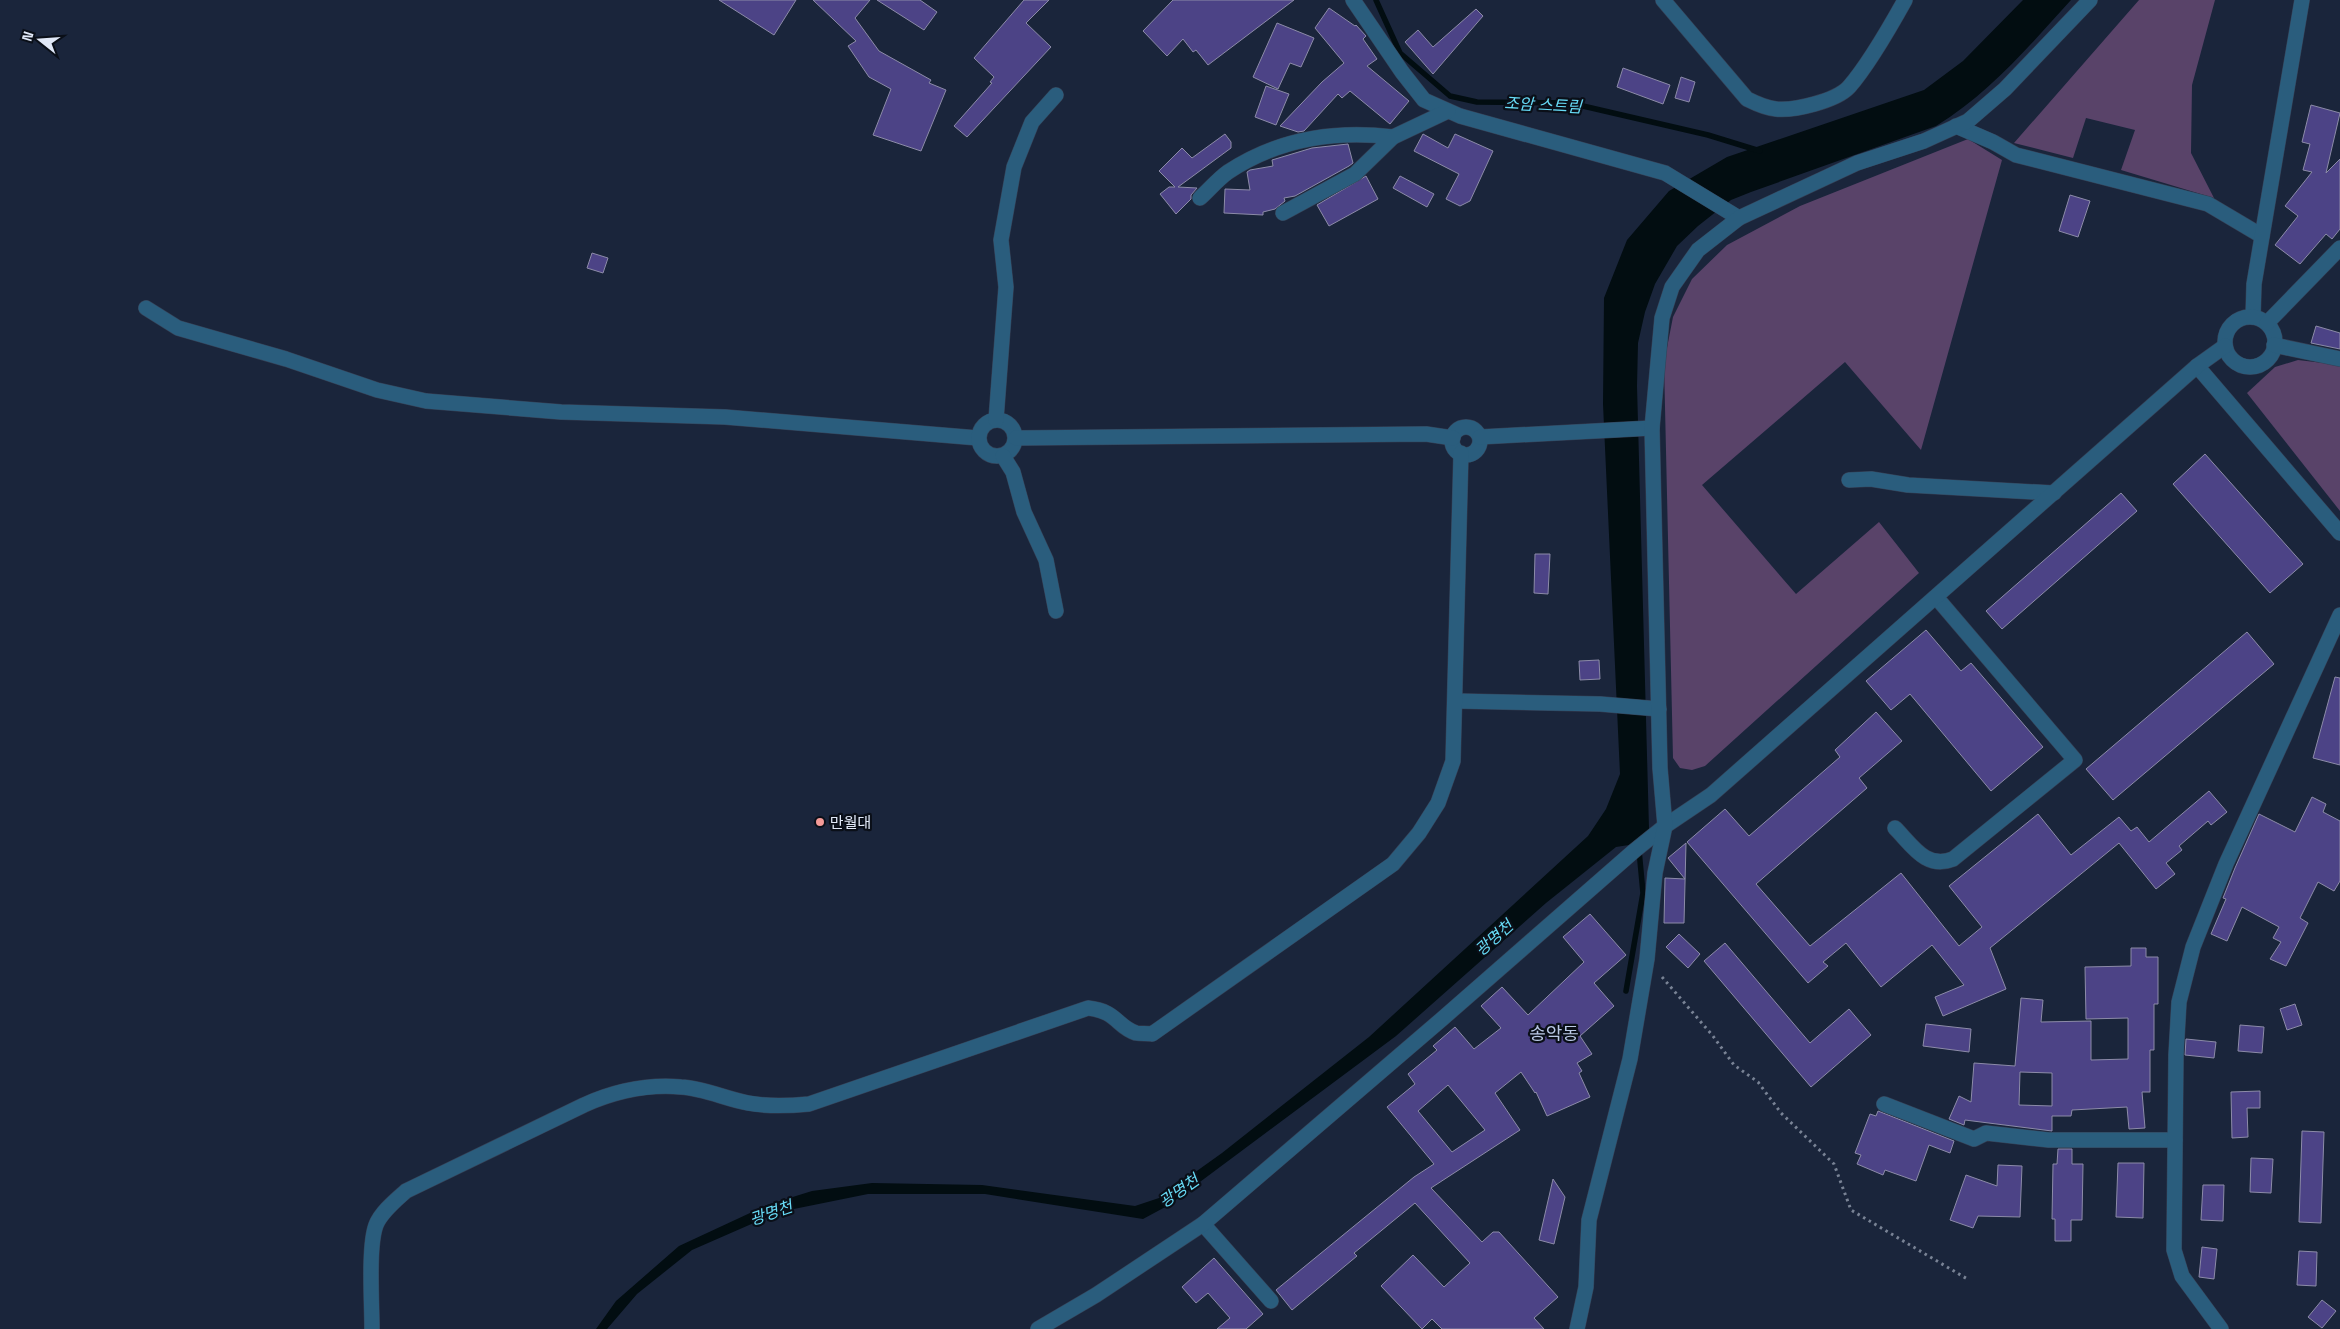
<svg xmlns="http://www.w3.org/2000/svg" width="2340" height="1329" font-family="'Space Grotesk','Noto Sans KR',sans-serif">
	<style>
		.green { fill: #594369 }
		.water { fill: #020d11 }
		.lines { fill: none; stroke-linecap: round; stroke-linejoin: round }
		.stream { stroke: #020d11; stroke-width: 5.5 }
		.building { fill: #4c4386; stroke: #8c8ba8; fill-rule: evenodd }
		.minor-casing { stroke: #364055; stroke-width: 16 }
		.path { stroke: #798395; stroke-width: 3; stroke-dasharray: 2.5 4; stroke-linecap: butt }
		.minor { stroke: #2a5d7d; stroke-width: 15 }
		.poi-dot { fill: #f59b98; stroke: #0a0f18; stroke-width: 2 }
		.labels { text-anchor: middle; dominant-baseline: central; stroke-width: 4.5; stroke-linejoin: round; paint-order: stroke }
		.poi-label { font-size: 15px; fill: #e1e9f8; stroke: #0a0f18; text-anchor: start }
		.water-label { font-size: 16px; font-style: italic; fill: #67dbf6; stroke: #0a0f18 }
		.quarter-label { font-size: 18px; fill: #bbcae7; stroke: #0a0f18 }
	</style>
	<rect width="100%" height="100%" fill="#1a253b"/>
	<g class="green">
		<polygon points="2139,0 2215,0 2192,85 2191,153 2214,198 2121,170 2135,130 2086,118 2073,158 2014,143"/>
		<polygon points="1968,139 2002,160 1921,450 1845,362 1702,485 1796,594 1879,522 1919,573 1705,766 1692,770 1680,768 1673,758 1664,363 1673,317 1692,279 1727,245 1800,206"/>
		<polygon points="2298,360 2340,365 2340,511 2247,393 2275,367"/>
	</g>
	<path class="water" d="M2023 0H2071C2029 46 1990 93 1936 126L1751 192 1731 200 1698 226 1677 246 1655 284 1645 312 1638 343 1637 386 1649 829 1629 845 1616 847 1546 903 1396 1036 1169 1205 1143 1219 985 1194H868L779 1212 692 1250 637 1294 607 1329H596L616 1301 679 1246 767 1205 812 1191 872 1183 982 1185 1135 1206 1159 1198 1222 1153 1369 1037 1588 836 1606 809 1620 774 1603 404 1604 298 1627 240 1669 191 1727 157 1924 90 1963 61Z"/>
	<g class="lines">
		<g class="stream">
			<polyline points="1376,0 1400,53 1450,96 1477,102 1570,103 1708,135 1760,151"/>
			<polyline points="1626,991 1643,893 1639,850"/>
		</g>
	</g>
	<g class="building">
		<polygon points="719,0 796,0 774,35"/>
		<polygon points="813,0 870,0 855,18 879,51 931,80 929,83 946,90 921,151 873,135 891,89 869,77 848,46 856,41"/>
		<polygon points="877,0 920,0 937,12 924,30"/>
		<polygon points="1024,0 1049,0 1026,23 1051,47 967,137 954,126 992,83 990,82 994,77 974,58"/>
		<polygon points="1173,0 1294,0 1208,65 1196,50 1193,52 1183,39 1167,56 1143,31"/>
		<polygon points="1329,8 1355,26 1356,25 1366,36 1363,39 1377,59 1367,66 1409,101 1390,124 1350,91 1342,98 1338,94 1304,131 1298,132 1280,126 1322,82 1344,63 1315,28"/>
		<polygon points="1476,9 1483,16 1433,74 1405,42 1418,30 1433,47"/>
		<polygon points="1277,23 1314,38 1301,67 1290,63 1278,89 1253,77"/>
		<polygon points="1623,68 1670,85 1663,104 1617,87"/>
		<polygon points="1681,77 1695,82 1689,102 1675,98"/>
		<polygon points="1266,86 1289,94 1276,125 1255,117"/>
		<polygon points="2311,105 2340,113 2326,173 2340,159 2340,229 2332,239 2326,234 2300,264 2275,245 2298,216 2285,206 2312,172 2303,170 2310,144 2302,142"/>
		<polygon points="1225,134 1231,142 1231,148 1178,187 1197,188 1191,195 1191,199 1176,214 1160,194 1169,187 1175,187 1159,171 1182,148 1192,158"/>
		<polygon points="1423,134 1448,148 1455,134 1493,151 1470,201 1460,206 1446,199 1459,174 1414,151"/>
		<polygon points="1348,144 1353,163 1349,166 1295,196 1284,198 1285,201 1275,209 1263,212 1263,215 1224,213 1225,189 1250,190 1247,172 1250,170 1273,166 1272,160 1312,148"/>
		<polygon points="1366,176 1378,199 1329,226 1317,205"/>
		<polygon points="1400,176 1434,194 1427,207 1393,188"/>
		<polygon points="2070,195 2090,201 2078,237 2059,231"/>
		<polygon points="592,253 608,258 603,273 587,268"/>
		<polygon points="2316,326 2340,333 2340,349 2311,343"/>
		<polygon points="2205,454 2303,564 2270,593 2173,484"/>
		<polygon points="2121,493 2137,511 2002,629 1986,611"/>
		<polygon points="1535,554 1550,554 1548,594 1534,593"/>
		<polygon points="1926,630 1961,671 1971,663 2043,747 1991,791 1910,694 1891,710 1866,681"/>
		<polygon points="2247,632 2274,664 2113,800 2086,769"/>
		<polygon points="1599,660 1600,679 1580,680 1579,661"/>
		<polygon points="2335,677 2340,678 2340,765 2313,758"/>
		<polygon points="1876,712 1902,741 1859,778 1867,788 1756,884 1810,946 1901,873 1959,946 1982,927 1949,886 2038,814 2071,855 2119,817 2131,831 2137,827 2149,842 2209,791 2227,812 2211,825 2208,821 2179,846 2182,850 2166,863 2175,874 2156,889 2119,843 1990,948 2006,989 1943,1016 1935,997 1964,985 1932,945 1881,987 1846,943 1823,962 1828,966 1808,983 1687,842 1725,809 1749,836 1840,757 1835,750"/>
		<polygon points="2312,797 2326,804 2323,812 2340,821 2340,881 2334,891 2318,882 2300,918 2308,923 2286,966 2270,959 2281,942 2273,938 2279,927 2242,907 2227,941 2211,934 2226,899 2223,898 2235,868 2259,814 2295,832"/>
		<polygon points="1686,843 1684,923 1664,923 1665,878 1685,879 1668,858"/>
		<path d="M1590 914 1626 955 1594 983 1614 1006 1580 1036 1592 1054 1577 1063 1582 1071 1579 1073 1590 1097 1547 1116 1536 1092 1535 1093 1521 1072 1495 1093 1520 1130 1431 1188 1482 1242 1493 1232H1499L1558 1297 1534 1318 1544 1329H1442L1432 1319 1422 1329 1381 1286 1413 1255 1444 1287 1470 1263 1415 1203 1354 1253 1357 1256 1292 1310 1276 1290 1414 1177 1434 1164 1387 1107 1415 1084 1408 1074 1437 1050 1433 1046 1455 1027 1474 1049 1501 1028 1481 1006 1502 987 1528 1015 1584 962 1563 937ZM1448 1085 1485 1130 1452 1152 1418 1111Z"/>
		<polygon points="1679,934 1700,954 1688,968 1666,947"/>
		<polygon points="1725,943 1810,1043 1849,1009 1871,1035 1811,1087 1704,961"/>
		<path d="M2131 948H2146V957H2158V1004H2154V1050H2150V1092H2142L2145 1128 2129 1129 2127 1107 2072 1110 2071 1116H2052V1131L1965 1120 1964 1125 1949 1119 1959 1096 1971 1102 1974 1063 2015 1066 2021 998 2043 1000 2041 1022 2091 1021V1060L2128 1059V1018L2086 1019 2085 967 2131 966ZM2020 1072 2052 1073V1106L2019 1105Z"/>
		<polygon points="2295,1004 2302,1025 2287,1030 2280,1009"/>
		<polygon points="1926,1024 1971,1029 1969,1052 1923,1046"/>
		<polygon points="2240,1025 2264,1027 2262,1053 2238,1051"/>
		<polygon points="2186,1039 2216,1042 2214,1058 2185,1055"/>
		<polygon points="2260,1091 2260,1108 2247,1108 2248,1137 2232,1138 2231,1092"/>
		<polygon points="1878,1111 1954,1141 1950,1153 1929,1145 1916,1181 1885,1170 1883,1175 1857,1164 1861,1155 1855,1153 1870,1114 1876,1116"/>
		<polygon points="2302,1131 2324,1132 2321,1223 2299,1222"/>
		<polygon points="2058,1149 2072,1149 2072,1164 2083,1164 2082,1220 2071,1220 2071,1241 2055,1241 2055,1219 2052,1219 2053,1164 2057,1164"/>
		<polygon points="2251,1158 2273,1159 2271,1193 2250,1192"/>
		<polygon points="2118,1163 2144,1163 2143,1218 2116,1217"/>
		<polygon points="1998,1165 2022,1166 2020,1217 1978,1216 1973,1228 1950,1220 1966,1175 1997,1186"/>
		<polygon points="1553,1179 1565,1197 1554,1244 1539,1240"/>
		<polygon points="2203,1185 2224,1185 2223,1221 2201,1220"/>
		<polygon points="2202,1247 2217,1249 2214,1279 2199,1277"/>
		<polygon points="2299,1251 2317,1252 2316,1286 2297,1285"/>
		<polygon points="1214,1258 1263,1314 1246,1329 1217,1329 1230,1318 1208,1293 1196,1303 1182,1287"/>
		<polygon points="2322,1300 2336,1311 2322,1328 2308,1317"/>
	</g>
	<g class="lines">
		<defs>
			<g id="minor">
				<polyline points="1353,0 1402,72 1424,100 1460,116 1665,173 1739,218"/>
				<path d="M1663 0 1747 99C1757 104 1766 108 1776 109 1794 111 1836 101 1849 87 1869 64 1890 27 1905 0"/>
				<polyline points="1956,126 1993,142 2016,155 2208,204 2262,236"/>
				<path d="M1200 198C1209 190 1218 179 1228 172 1278 139 1335 130 1393 137"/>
				<polyline points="1283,213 1355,174 1393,137 1448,111"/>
				<polyline points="146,308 178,328 286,359 377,390 426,401 561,412 725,417 978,438"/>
				<polyline points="2253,317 2254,284 2302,0"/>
				<circle cx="2250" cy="342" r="25"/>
				<polyline points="2267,323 2340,248"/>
				<polyline points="2274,345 2340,359"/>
				<polyline points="2197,366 2340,533"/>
				<circle cx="997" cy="438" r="18"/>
				<polyline points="996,420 1006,287 1001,240 1014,167 1032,122 1056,95"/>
				<circle cx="1466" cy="441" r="14"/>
				<polyline points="1480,437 1652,428"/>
				<polyline points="1016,438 1426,434 1453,438"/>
				<polyline points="1003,456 1013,472 1024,512 1046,560 1056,611"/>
				<polyline points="1849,480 1871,479 1908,485 2054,493"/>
				<polyline points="1456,701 1600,704 1659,709"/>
				<path d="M1895 828C1912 845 1926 870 1953 859L2075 760 1936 597"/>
				<polyline points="1884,1104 1974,1139 1986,1133 2049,1140 2175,1140"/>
				<polyline points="1203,1224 1271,1301"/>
				<path d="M372 1329C372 1304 368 1246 376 1225 381 1212 396 1200 406 1191L584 1105C615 1091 647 1084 681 1087 703 1088 726 1099 748 1103 769 1107 788 1106 809 1104L1088 1008C1117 1011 1117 1027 1136 1033 1141 1034 1147 1033 1152 1034L1393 864 1419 833 1438 803 1453 761 1461 453"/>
				<polyline points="1038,1329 1096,1295 1203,1224 1442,1019 1634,851 1665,826 1711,795 2197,366 2225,346"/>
				<polyline points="1577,1329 1586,1287 1589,1220 1630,1059 1647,959 1655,873 1665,826 1660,768 1652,428 1662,318 1672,287 1698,250 1739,218 1857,163 1924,141 1968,121 2005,89 2090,0"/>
				<polyline points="2221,1329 2182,1276 2174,1250 2176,1055 2179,1002 2193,947 2226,864 2340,615"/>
			</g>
		</defs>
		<use href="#minor" class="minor-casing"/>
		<polyline class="path" points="1662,977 1713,1036 1734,1065 1758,1082 1781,1113 1834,1164 1851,1210 1969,1280"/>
		<use href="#minor" class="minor"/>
	</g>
	<circle class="poi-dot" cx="820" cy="822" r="5"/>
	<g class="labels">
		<g class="poi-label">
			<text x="830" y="822">만월대</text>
		</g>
		<g class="water-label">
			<text transform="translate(1543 105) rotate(3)">조암 스트림</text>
			<text transform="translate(1494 938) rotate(-42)">광명천</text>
			<text transform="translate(1179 1191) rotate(-35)">광명천</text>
			<text transform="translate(771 1213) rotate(-19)">광명천</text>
		</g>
		<g class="quarter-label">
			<text x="1554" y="1033">송악동</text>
		</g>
	</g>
	<g transform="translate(40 40) rotate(287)" stroke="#0a0f18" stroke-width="4" paint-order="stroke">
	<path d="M0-4L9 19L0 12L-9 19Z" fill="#e1e9f8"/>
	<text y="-8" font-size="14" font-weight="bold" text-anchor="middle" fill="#e1e9f8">N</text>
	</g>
</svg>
